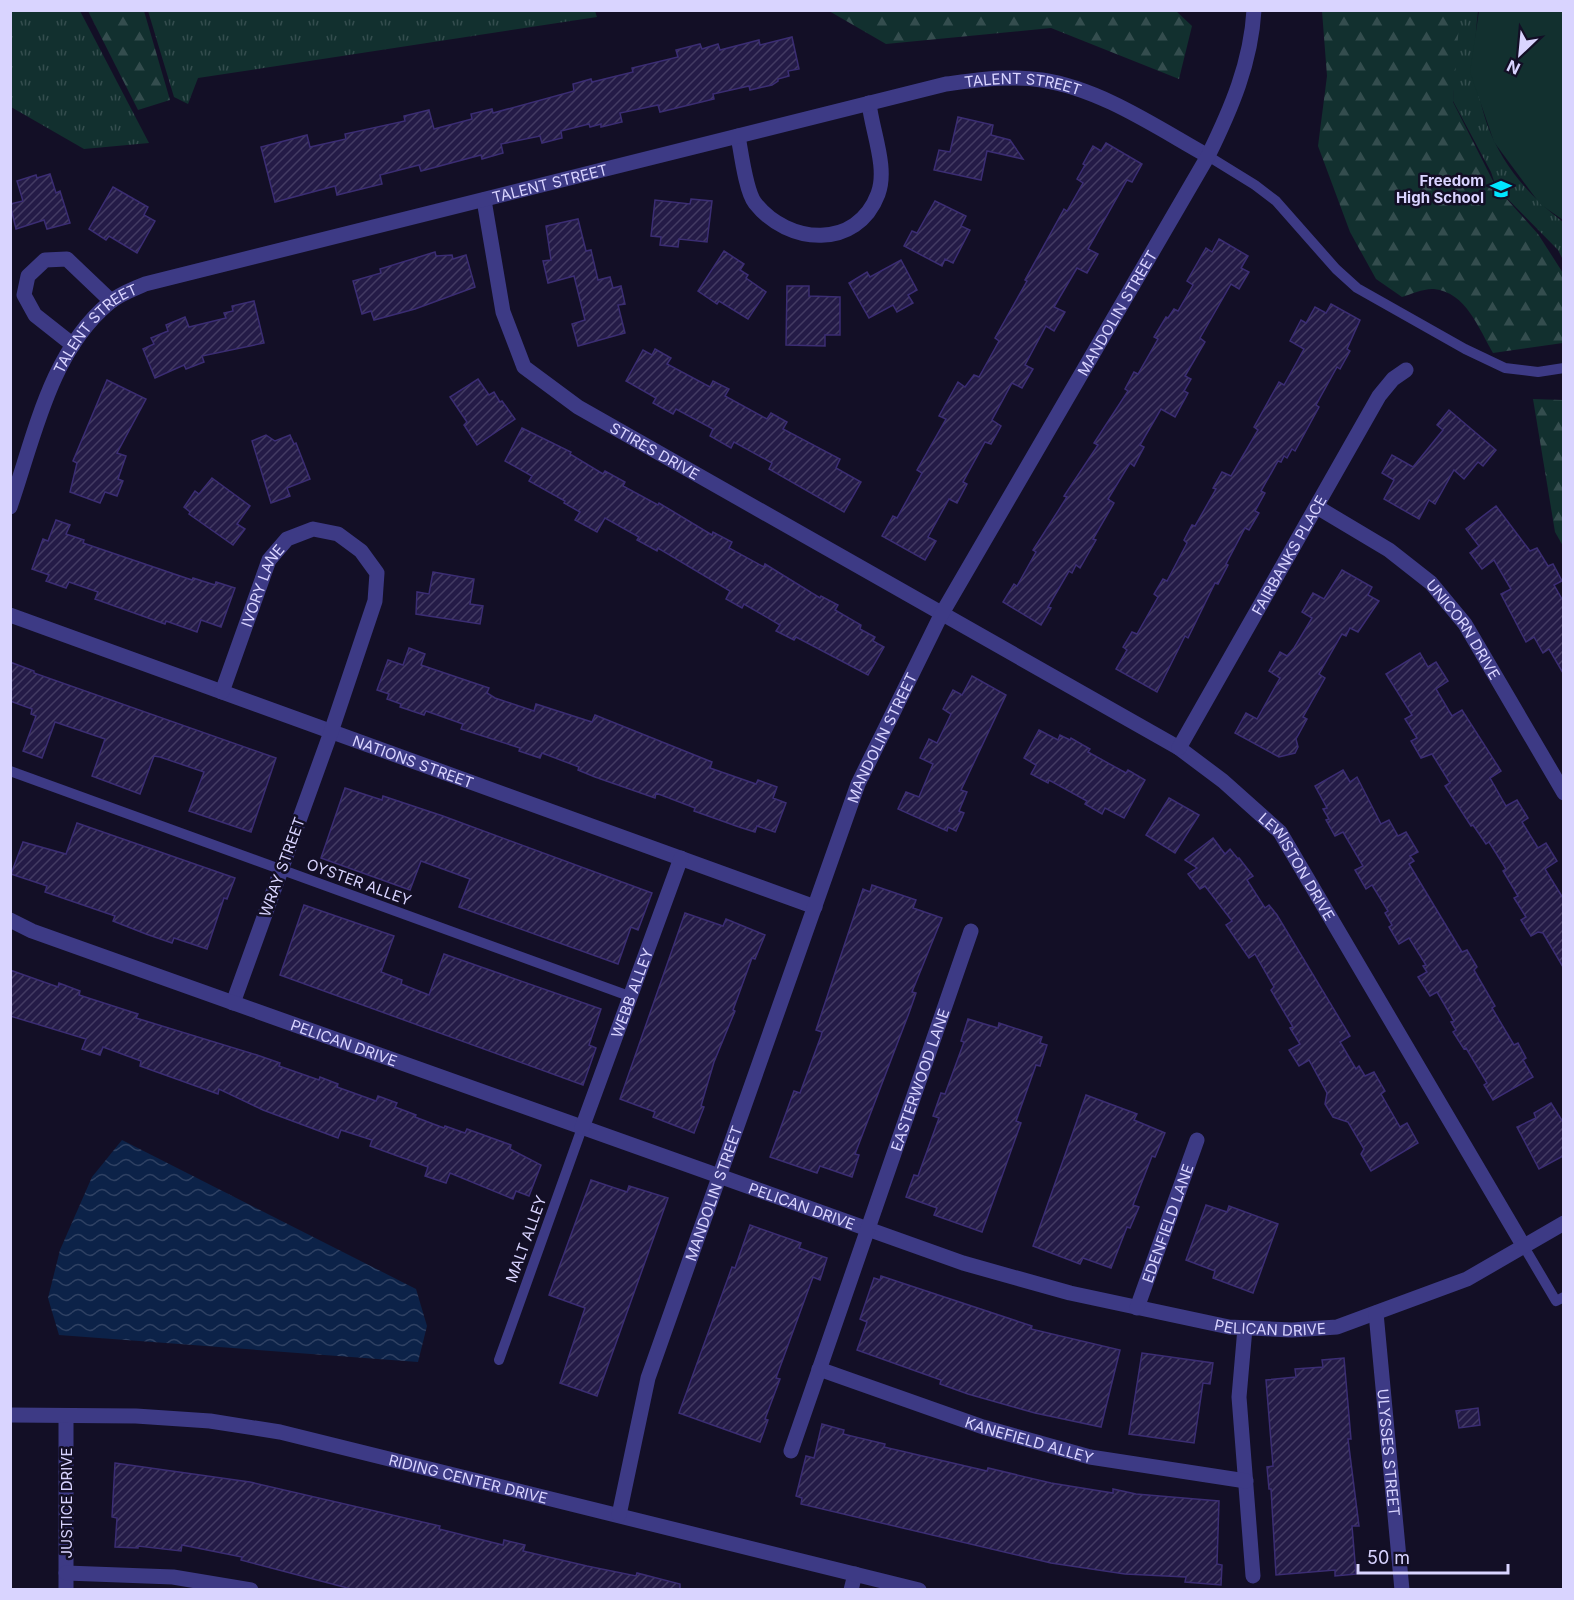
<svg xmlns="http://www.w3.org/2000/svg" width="1574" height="1600" font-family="Inter,sans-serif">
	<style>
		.grass { fill: url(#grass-tufts) }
		.forest { fill: url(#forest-firs) }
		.pitch { fill: #12302f }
		.water { fill: url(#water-waves) }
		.building { fill: url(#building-hatch); stroke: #3b2d73; stroke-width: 1.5 }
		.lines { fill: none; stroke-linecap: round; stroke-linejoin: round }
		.service { stroke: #3d3a85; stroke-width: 10 }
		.minor { stroke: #3d3a85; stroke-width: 15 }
		.tertiary { stroke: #3d3a85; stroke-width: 15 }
		.labels { text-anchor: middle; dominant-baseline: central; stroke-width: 5; stroke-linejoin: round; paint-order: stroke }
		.street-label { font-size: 15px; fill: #d9d4ff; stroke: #130f26 }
		.poi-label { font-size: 15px; font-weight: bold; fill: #d9d4ff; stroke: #130f26; text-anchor: end }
	</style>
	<defs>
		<pattern id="grass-tufts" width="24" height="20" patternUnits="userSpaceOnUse" patternTransform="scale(1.5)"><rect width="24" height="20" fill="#12302f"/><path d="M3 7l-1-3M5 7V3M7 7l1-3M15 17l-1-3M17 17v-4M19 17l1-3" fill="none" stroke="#344d4e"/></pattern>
		<pattern id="forest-firs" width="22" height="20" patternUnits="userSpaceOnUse" patternTransform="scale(1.5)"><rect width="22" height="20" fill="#12302f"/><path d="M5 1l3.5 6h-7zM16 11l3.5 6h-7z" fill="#344d4e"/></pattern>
		<pattern id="water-waves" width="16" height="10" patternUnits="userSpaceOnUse" patternTransform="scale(1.5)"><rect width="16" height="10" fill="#0c2248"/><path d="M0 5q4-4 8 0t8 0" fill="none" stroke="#2f4163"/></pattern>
		<pattern id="building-hatch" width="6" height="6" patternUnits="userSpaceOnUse" patternTransform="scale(1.5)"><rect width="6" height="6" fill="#241b47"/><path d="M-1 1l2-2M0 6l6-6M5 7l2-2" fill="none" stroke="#433b63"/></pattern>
	</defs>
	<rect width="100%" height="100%" fill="#130f26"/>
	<g class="grass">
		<polygon points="11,10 80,11 149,143 84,149 11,107"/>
		<polygon points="595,11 597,17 198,78 188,104 174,97 148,11"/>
		<path d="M1457 11H1478C1467 101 1490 166 1563 222V260L1558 250 1496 187 1491 172 1453 101Z"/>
	</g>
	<g class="forest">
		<polygon points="1175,10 1192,26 1179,79 1051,28 886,44 829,11"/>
		<polygon points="88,11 144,11 170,100 138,110"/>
		<path d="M1322 11H1460L1453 102 1496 187 1538 234 1563 273V343L1493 353C1479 329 1466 292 1434 289 1425 288 1411 294 1402 297L1376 279 1350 232 1318 146 1327 76Z"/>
		<polygon points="1533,399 1563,400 1563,546 1555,532"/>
	</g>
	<polygon class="pitch" points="1479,11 1563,11 1563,220 1540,204 1494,142 1470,72"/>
	<polygon class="water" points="122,1140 416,1289 427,1326 418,1362 59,1335 48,1298 60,1250 92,1177"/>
	<g class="building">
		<polygon points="792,37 799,69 788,71 789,76 778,79 778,81 772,85 750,90 749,86 713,94 714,99 660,112 658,105 620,113 622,122 601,127 601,124 590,127 589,124 561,131 562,138 542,143 540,136 501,144 503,153 482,159 481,155 421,171 419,165 380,175 382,184 337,195 335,186 275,202 261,147 307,135 310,147 346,139 345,134 405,121 404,116 429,110 434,129 472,119 471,114 492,109 493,113 574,91 573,84 591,79 592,82 633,72 632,68 678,57 676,50 700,44 702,49 718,44 720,50 759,40 760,45"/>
		<polygon points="958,117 993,125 991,135 1010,140 1023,159 987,151 981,180 934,170 939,150 950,152"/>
		<polygon points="1106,143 1142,164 1132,182 1127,180 1088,249 1098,254 1087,273 1077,268 1054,307 1065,312 1054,331 1046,326 1025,365 1033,369 1022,388 1012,383 992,420 1001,426 991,444 985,442 963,482 967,484 957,503 949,499 928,537 936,541 925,560 882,536 893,516 897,518 922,473 917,470 946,419 939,416 958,382 965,387 974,375 979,377 999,341 995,338 1027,281 1025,280 1064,209 1067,211 1083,183 1077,179 1085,165 1083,164 1093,146 1101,151"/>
		<polygon points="50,174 56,193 60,191 70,223 47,229 44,220 16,229 10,204 23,201 17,181 36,175 37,178"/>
		<polygon points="113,187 148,207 144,215 155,221 137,253 109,236 106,240 89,229"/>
		<polygon points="691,199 712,201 707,242 679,239 678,247 660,245 661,237 651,236 655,200 690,204"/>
		<polygon points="935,201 966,216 961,226 970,230 953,263 945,259 942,266 904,246 912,231 917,233"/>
		<polygon points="578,219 586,251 591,250 598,280 610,277 613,288 621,286 625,304 618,305 625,333 578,346 572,324 585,320 574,276 548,283 543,261 551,260 546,226"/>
		<polygon points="1219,239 1248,256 1241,268 1249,272 1239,289 1231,284 1200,338 1205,342 1185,376 1191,379 1184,391 1188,393 1175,417 1161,409 1140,445 1144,447 1134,466 1130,463 1108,499 1114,503 1093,539 1096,540 1080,568 1076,565 1072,573 1069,571 1048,607 1051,608 1041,625 1003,602 1014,584 1017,586 1036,552 1033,550 1067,497 1064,496 1098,445 1094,443 1128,391 1125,389 1134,372 1138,374 1158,339 1154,337 1166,317 1168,318 1174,309 1178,311 1193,285 1187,281 1206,248 1212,252"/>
		<polygon points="724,251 744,264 740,270 748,275 746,278 766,292 748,319 719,301 717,304 698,291"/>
		<polygon points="435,252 436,256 452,255 453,259 466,255 475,287 415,309 374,320 371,311 362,314 353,281 381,273 380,269"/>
		<polygon points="901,260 917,290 908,295 913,303 897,312 893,305 869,318 849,283 867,272 870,277"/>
		<polygon points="787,286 809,286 809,296 840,297 840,335 825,335 825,346 786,345"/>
		<polygon points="254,301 264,343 202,356 204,362 186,369 184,365 155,378 143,349 154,344 151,338 168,331 166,325 185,317 189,327 226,318 224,313 233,311 232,306"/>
		<polygon points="1331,304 1360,320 1347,349 1350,351 1340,369 1337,367 1316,405 1319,407 1295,451 1292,449 1287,458 1284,456 1281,462 1278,461 1261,491 1265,493 1255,511 1259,513 1249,530 1245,528 1226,564 1228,565 1218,584 1215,583 1188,638 1185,636 1157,692 1116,669 1127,650 1123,647 1132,632 1137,634 1158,597 1154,594 1163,579 1167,581 1187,543 1184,540 1192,525 1195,526 1216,489 1213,488 1222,472 1231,476 1258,430 1254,427 1279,382 1284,385 1304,349 1290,341 1301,320 1306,323 1315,307 1326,313"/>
		<polygon points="655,349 671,358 667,364 710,387 713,381 729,389 725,396 767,419 771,413 787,422 783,429 840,459 836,468 861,482 844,512 769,469 772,463 734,442 731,448 710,436 713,429 676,409 673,414 653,403 656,398 626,381 643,350 652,355"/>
		<polygon points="478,379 489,395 494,392 500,402 502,401 515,419 477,445 464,425 467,422 450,397"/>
		<polygon points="107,380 146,399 117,453 126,456 118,479 123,481 117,496 105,492 100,503 70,492 77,463 73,461"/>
		<polygon points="1449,410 1496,450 1483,466 1478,462 1464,479 1454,470 1435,504 1429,500 1419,519 1384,499 1394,480 1382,473 1392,455 1413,467 1443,430 1437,425"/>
		<polygon points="522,428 571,452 570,454 603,474 605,471 625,482 623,486 658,505 659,503 712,535 713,532 732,542 729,548 764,567 765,564 820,598 821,596 838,605 835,610 861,625 860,629 875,637 873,641 884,647 868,675 796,637 794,640 776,631 780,625 744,604 742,608 726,599 730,591 658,548 657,551 637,540 639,537 605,518 597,532 575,520 580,512 564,503 565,501 529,481 532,476 505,461"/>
		<polygon points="266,435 275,441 290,435 294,444 296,443 310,479 287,488 290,496 271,503 252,441"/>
		<polygon points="212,478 250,506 237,524 245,529 233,545 189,514 190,512 184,507 195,491 199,494"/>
		<polygon points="1496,506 1530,551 1537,548 1548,566 1553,564 1562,581 1554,585 1563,601 1563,673 1549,649 1543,653 1534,637 1526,642 1501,594 1511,589 1494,560 1482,569 1470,553 1479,546 1466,529"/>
		<polygon points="56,520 70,525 66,534 84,540 83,543 192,580 193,578 215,585 216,582 235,588 221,627 201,620 197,632 166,621 165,624 95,599 98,592 69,582 66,588 46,581 49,575 32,569 43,539 48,541"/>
		<polygon points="1342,570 1372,587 1368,595 1379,601 1358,632 1350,628 1346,636 1342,634 1319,674 1325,678 1303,717 1307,719 1296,739 1298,747 1295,753 1279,757 1235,733 1246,713 1257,719 1280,678 1269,671 1280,652 1287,656 1294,648 1312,618 1302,612 1313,593 1324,599"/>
		<polygon points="433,572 474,579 470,604 483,606 480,624 416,614 417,592 429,594"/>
		<polygon points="409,648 425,654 421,665 489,688 487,693 495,698 534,711 536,704 592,722 595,715 712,762 710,768 756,784 758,780 777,787 773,798 786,803 775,832 757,826 755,832 739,827 694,811 695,808 656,793 655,798 595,777 578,770 579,767 542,753 540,758 519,751 520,748 461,729 463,724 426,711 424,715 400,707 401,704 387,699 389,694 377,690 388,660 403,665"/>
		<polygon points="1420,653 1428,667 1436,662 1448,681 1436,689 1452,716 1462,710 1501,771 1490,778 1506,806 1517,800 1528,818 1522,822 1538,848 1546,843 1557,861 1545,869 1563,898 1563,967 1543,933 1538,932 1531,936 1521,920 1526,917 1514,898 1518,896 1503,871 1506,869 1489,842 1486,844 1473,825 1471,826 1445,786 1450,783 1432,754 1421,758 1411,741 1417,738 1405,719 1412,715 1386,674"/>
		<polygon points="10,662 34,671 34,673 276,758 251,832 189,811 204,772 160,757 154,756 140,794 92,776 105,739 55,722 42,758 23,751 36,716 31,714 32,709 10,701"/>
		<polygon points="972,676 1006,695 961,790 967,792 959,811 964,813 956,831 948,827 947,831 898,809 906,792 919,797 933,764 920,758 929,739 937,743 951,714 943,709 953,690 962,695"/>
		<polygon points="1039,730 1058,740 1060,735 1070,740 1071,738 1090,749 1088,752 1126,773 1128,770 1145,780 1124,818 1105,808 1102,814 1085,804 1087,801 1049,780 1048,783 1031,774 1036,765 1024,758"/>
		<polygon points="1343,770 1350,782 1357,777 1381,824 1389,820 1398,836 1406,832 1418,852 1410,856 1414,861 1409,864 1462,952 1467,950 1477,967 1474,970 1495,1006 1492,1008 1514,1045 1518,1043 1526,1058 1523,1060 1533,1077 1493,1100 1484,1085 1487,1083 1466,1048 1464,1049 1453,1032 1456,1030 1451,1022 1454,1021 1437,992 1430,996 1418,977 1427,972 1423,966 1426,965 1409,938 1399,944 1389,927 1392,925 1385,913 1388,911 1372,885 1366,889 1355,870 1363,866 1343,832 1335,836 1326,820 1329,819 1323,809 1327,808 1315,786"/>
		<polygon points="345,788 382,800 383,796 443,816 652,893 638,930 631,927 618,964 459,907 470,879 421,861 410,890 321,858"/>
		<polygon points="1169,798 1199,815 1175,853 1146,835"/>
		<polygon points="77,823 235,878 227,899 224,898 207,949 174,938 172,943 146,934 113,921 115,916 45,892 47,886 11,874 23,842 66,854"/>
		<polygon points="1213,838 1225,854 1230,849 1238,859 1239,858 1253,876 1247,880 1265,908 1269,905 1277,915 1350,1036 1340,1042 1356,1069 1359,1066 1365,1076 1374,1072 1385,1091 1381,1094 1400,1127 1407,1123 1418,1143 1371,1171 1361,1154 1364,1149 1348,1122 1333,1117 1325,1104 1327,1093 1309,1060 1299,1066 1289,1050 1300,1044 1290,1028 1293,1027 1271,990 1274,987 1255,954 1249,958 1226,925 1232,921 1205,886 1200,889 1188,874 1197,868 1185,860"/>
		<polygon points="872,885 916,900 913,908 942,918 912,992 916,993 909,1013 855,1154 859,1155 852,1177 820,1166 817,1173 770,1157 794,1091 800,1093 821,1036 822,1032 816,1030 863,889 870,892"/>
		<polygon points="304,905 394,936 381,972 402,980 401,984 429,995 444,954 601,1009 589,1045 596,1048 583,1085 280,975"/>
		<polygon points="685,913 723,926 726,919 765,935 755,959 752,958 733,1010 735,1011 714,1062 701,1106 704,1107 694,1133 653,1117 655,1112 620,1099"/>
		<polygon points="10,970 58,987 59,983 80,991 79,995 138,1014 136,1018 257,1055 280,1063 279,1066 319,1080 320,1077 338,1084 337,1087 376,1101 378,1096 397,1103 395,1107 416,1115 415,1117 444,1128 445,1126 465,1133 467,1129 511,1145 510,1149 541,1165 529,1196 516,1191 513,1199 450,1173 446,1183 425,1176 428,1167 370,1146 372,1140 341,1130 338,1138 263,1110 219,1089 218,1094 140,1066 141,1061 103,1047 100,1055 82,1049 86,1039 10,1016"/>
		<polygon points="968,1019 998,1028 999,1023 1042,1037 1040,1043 1047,1045 1040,1066 1036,1065 1016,1121 1021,1123 982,1232 934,1215 937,1208 906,1197 914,1175 918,1176 939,1118 933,1116 941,1093 945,1094 964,1042 961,1041"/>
		<polygon points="1086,1095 1137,1114 1134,1120 1165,1133 1155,1157 1152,1156 1133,1205 1139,1207 1130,1228 1127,1227 1111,1268 1083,1258 1080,1264 1033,1246"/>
		<polygon points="1551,1103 1563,1122 1563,1156 1539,1169 1517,1127 1536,1118 1534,1113"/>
		<polygon points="591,1180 627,1192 629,1186 668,1198 597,1396 560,1383 585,1308 549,1295"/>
		<polygon points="1206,1205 1227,1212 1229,1206 1278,1224 1253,1293 1213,1278 1215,1271 1186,1260"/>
		<polygon points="750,1225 801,1243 799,1248 827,1258 820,1280 813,1277 776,1378 780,1379 765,1419 768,1420 760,1442 679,1413 732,1267 735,1268"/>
		<polygon points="881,1276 1032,1326 1031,1329 1120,1350 1101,1427 1035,1413 968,1394 940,1384 941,1380 857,1350 867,1322 860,1319 874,1278 880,1280"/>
		<polygon points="1142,1353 1213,1363 1210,1384 1203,1383 1194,1443 1129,1434"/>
		<polygon points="1344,1358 1351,1439 1348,1439 1359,1526 1352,1526 1356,1574 1335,1576 1335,1570 1276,1575 1271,1489 1269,1489 1267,1467 1273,1466 1266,1380 1296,1377 1295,1369 1323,1367 1322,1360"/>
		<polygon points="1478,1408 1480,1425 1459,1428 1456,1411"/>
		<polygon points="822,1424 844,1430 843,1434 885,1444 884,1447 987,1471 988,1468 1051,1483 1113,1493 1113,1489 1136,1494 1219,1501 1217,1564 1222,1565 1221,1585 1185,1582 1186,1577 1125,1574 1051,1563 801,1504 802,1498 796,1496 806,1456 814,1458"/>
		<polygon points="115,1463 250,1482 440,1526 439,1529 503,1545 504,1540 525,1545 523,1551 587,1566 636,1576 637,1573 680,1584 680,1590 355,1590 241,1560 242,1557 182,1545 181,1551 138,1546 138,1548 115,1547 117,1518 112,1517"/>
	</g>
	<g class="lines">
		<g class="service">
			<polyline points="1208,156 1255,185 1276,201 1336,269 1357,288 1465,349 1505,368 1538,372 1564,368"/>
			<polyline points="10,771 629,996"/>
			<polyline points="1523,1245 1556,1301 1564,1297"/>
			<polyline points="499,1360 582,1128"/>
		</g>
		<g class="minor">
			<path d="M738 136C741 152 746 192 755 203 788 245 857 250 878 194 888 168 872 131 869 103"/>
			<path id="s1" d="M484 200 503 312 524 367 578 407 1179 748 1223 781 1280 832 1523 1245"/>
			<polyline points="73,345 35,315 24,295 28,276 45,260 67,259 111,301"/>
			<path id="s2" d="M10 507C34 438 50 352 109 303 119 294 134 289 145 284L946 84C978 80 1010 75 1042 80 1101 89 1156 127 1208 156"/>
			<path id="s3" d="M1317 507 1389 550 1431 583 1465 624 1564 793"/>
			<path id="s4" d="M10 615 815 907"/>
			<path id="s5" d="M222 692 269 560 287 539 313 529 338 534 361 551 377 573 375 601 331 732 233 1003"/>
			<path id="s6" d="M1179 748 1379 396 1393 379 1406 370"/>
			<path id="s7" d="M10 920 32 931 963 1263 1070 1293 1229 1327 1292 1330 1337 1327 1467 1279 1564 1223"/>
			<path id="s8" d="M582 1128 681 858"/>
			<path id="s9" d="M1137 1308 1197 1140"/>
			<path id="s10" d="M1376 1313 1402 1590"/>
			<polyline points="1245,1328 1239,1397 1253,1576"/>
			<path id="s11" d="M819 1369 983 1427 1090 1457 1246 1481"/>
			<polyline points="66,1416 66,1590"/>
			<path id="s12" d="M791 1451 971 931"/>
			<polyline points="66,1573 173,1577 251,1590"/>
			<polyline points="851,1590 855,1574"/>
		</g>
		<g class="tertiary">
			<path id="s13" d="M10 1415 136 1416 210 1421 280 1432 919 1590"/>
			<path id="s14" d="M619 1515 648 1378 858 784 941 615 1208 156C1231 109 1251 63 1254 10"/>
		</g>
	</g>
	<defs>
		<symbol id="school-bare" viewBox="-9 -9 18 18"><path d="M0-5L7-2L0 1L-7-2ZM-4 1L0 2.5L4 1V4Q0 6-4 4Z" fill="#00e5ff" stroke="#130f26" stroke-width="2.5" paint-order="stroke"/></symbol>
	</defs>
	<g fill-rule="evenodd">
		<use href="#school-bare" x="1486" y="174" width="30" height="30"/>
	</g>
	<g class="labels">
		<g class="street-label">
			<text stroke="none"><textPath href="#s2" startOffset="1174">TALENT STREET</textPath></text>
			<text stroke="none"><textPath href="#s2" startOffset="688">TALENT STREET</textPath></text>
			<text stroke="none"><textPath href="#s14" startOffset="1308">MANDOLIN STREET</textPath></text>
			<text stroke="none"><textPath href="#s2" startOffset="202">TALENT STREET</textPath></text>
			<text stroke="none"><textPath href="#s1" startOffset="328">STIRES DRIVE</textPath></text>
			<text stroke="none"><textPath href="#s6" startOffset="222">FAIRBANKS PLACE</textPath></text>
			<text stroke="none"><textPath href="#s5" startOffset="114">IVORY LANE</textPath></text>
			<text stroke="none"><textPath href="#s3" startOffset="194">UNICORN DRIVE</textPath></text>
			<text stroke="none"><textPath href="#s14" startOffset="822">MANDOLIN STREET</textPath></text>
			<text stroke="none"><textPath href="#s4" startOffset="429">NATIONS STREET</textPath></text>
			<text transform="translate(282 867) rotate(-70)">WRAY STREET</text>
			<text stroke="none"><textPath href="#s1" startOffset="1100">LEWISTON DRIVE</textPath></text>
			<text transform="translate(359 882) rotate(20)">OYSTER ALLEY</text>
			<text stroke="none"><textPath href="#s8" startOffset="144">WEBB ALLEY</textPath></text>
			<text stroke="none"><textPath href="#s7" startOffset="356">PELICAN DRIVE</textPath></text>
			<text stroke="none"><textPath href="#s12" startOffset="393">EASTERWOOD LANE</textPath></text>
			<text stroke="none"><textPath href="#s14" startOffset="336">MANDOLIN STREET</textPath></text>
			<text stroke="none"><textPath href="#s7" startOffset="842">PELICAN DRIVE</textPath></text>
			<text stroke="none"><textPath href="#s9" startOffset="90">EDENFIELD LANE</textPath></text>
			<text transform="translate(526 1239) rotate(-70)">MALT ALLEY</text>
			<text stroke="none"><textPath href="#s7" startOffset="1328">PELICAN DRIVE</textPath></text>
			<text stroke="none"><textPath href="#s11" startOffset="222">KANEFIELD ALLEY</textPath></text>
			<text stroke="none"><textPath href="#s10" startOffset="140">ULYSSES STREET</textPath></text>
			<text stroke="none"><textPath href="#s13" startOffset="465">RIDING CENTER DRIVE</textPath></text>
			<text transform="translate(66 1503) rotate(-90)">JUSTICE DRIVE</text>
		</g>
		<g class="poi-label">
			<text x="1484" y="180">Freedom<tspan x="1484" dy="17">High School</tspan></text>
		</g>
	</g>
	<rect width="1574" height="1600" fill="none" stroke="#d9d4ff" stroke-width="24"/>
	<g transform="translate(1520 54) rotate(206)" stroke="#130f26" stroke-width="4.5" paint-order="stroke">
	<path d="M0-4.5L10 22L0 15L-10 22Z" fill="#d9d4ff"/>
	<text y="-9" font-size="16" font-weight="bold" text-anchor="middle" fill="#d9d4ff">N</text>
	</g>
	<path d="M1358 1564v9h150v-9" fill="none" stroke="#d9d4ff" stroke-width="3"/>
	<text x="1367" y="1564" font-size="18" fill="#d9d4ff" stroke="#130f26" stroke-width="4.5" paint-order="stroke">50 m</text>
</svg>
